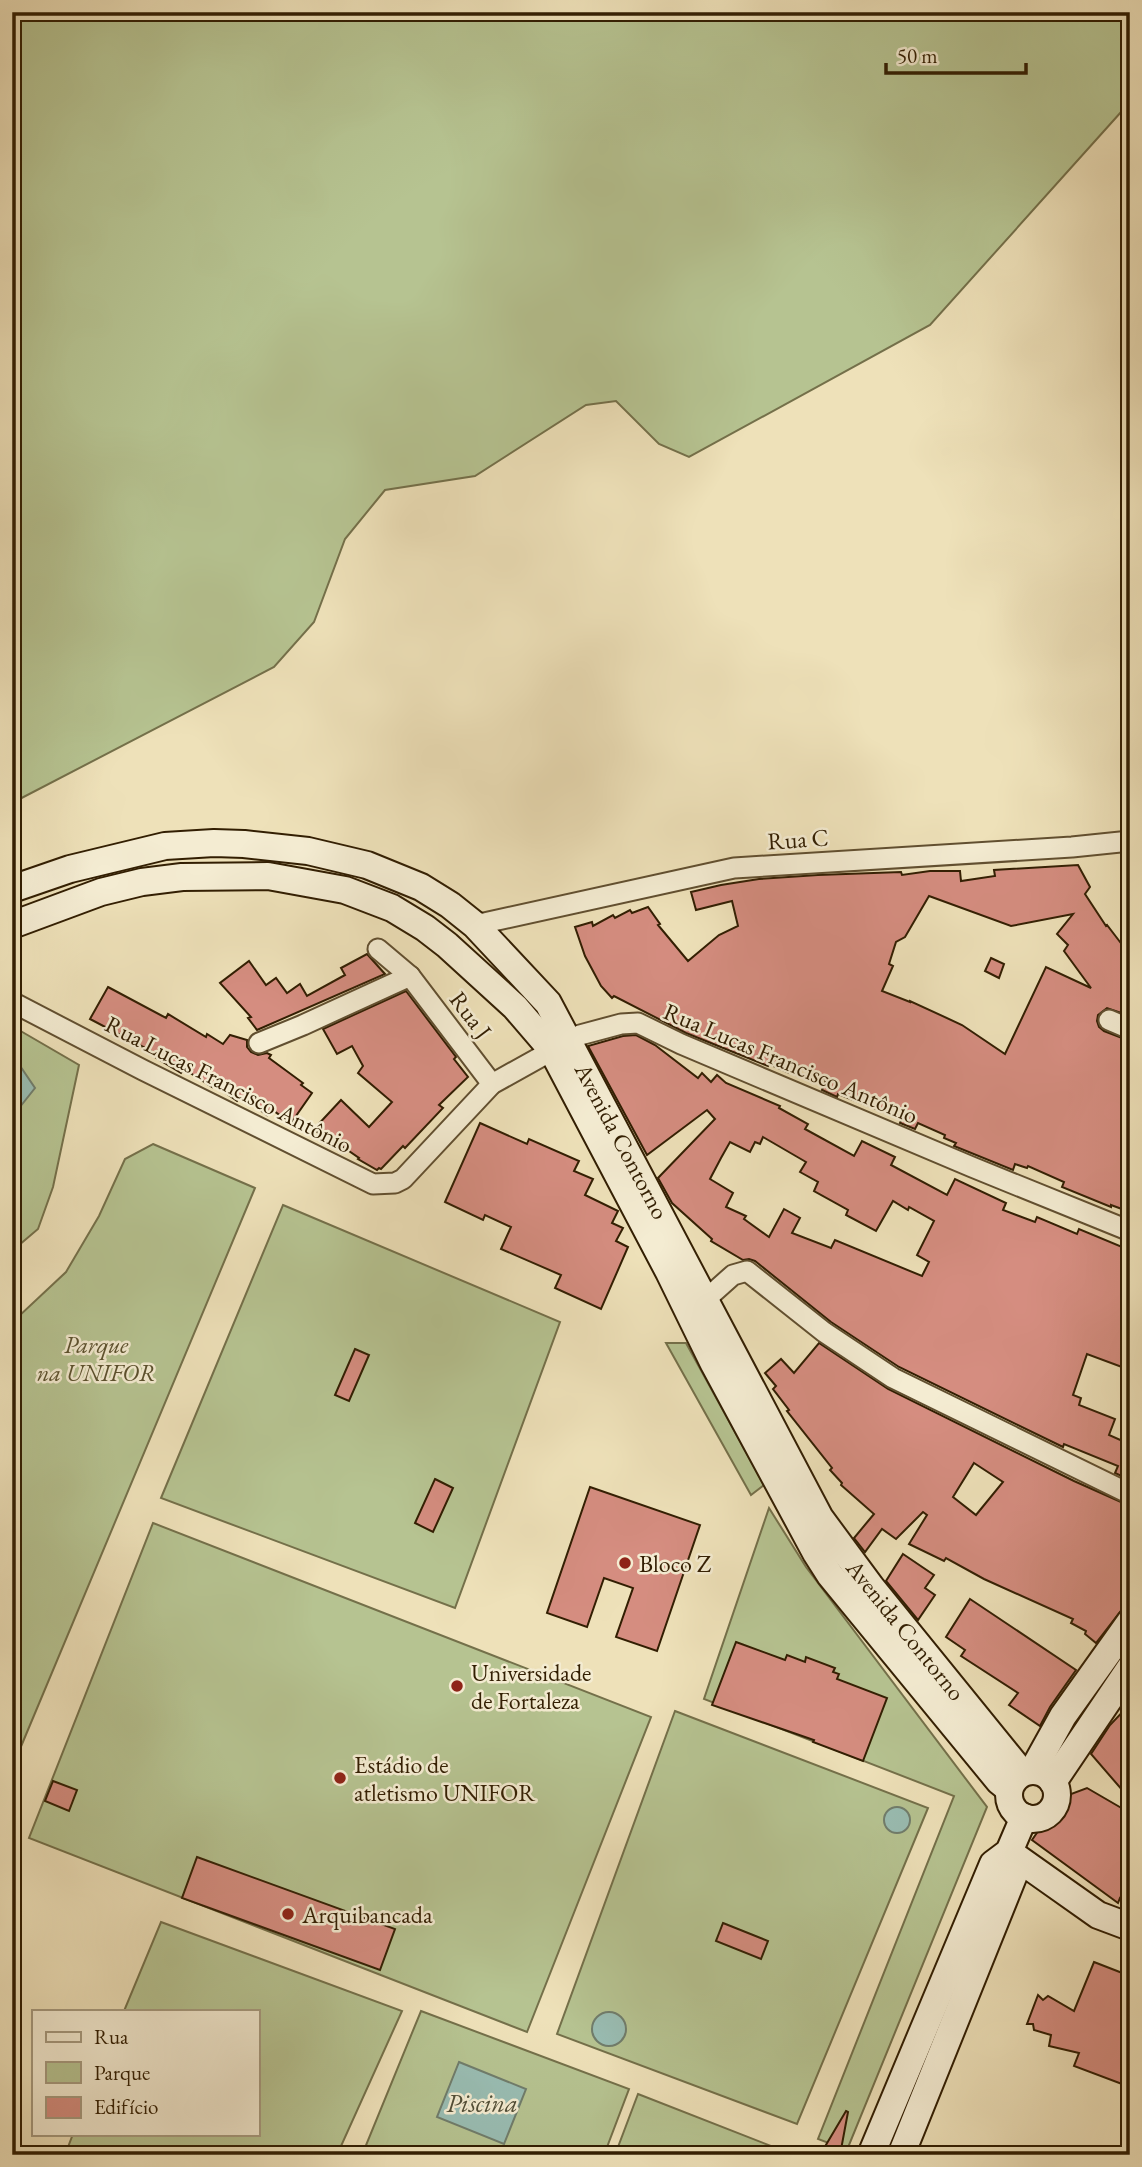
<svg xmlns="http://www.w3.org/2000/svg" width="1142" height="2167" font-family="'EB Garamond',serif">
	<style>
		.green { fill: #b6c391; stroke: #74704a; stroke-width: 2 }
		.water { fill: #99bdb3; stroke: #707d6c; stroke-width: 2 }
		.building { fill: #d58d80; stroke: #321e02; stroke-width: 2; fill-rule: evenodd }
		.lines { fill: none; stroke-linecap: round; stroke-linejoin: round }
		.street-casing { stroke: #614f30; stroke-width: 23 }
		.secondary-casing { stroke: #321e02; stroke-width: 30 }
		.street { stroke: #f4ecd2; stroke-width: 19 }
		.secondary { stroke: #f4ecd2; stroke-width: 26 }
		.poi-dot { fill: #8f2418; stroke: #f4ecd2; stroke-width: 2.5 }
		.labels { text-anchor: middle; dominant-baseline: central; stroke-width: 5; stroke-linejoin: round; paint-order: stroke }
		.street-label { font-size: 24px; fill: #321e02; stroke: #f4ecd2 }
		.park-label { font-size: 24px; font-style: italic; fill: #5a502d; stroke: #f4ecd2 }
		.poi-label { font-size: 24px; fill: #321e02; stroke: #f4ecd2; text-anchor: start }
		.water-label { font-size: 26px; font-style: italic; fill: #514e37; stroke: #f4ecd2 }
	</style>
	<rect width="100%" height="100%" fill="#eee1b9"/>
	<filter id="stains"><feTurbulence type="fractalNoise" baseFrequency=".00286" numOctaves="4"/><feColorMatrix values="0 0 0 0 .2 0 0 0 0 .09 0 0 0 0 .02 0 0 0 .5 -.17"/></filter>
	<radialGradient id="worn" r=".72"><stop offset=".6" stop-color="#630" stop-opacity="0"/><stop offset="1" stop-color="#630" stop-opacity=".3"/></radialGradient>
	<g class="green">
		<polygon points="12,12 1130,12 1130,102 930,325 689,457 659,444 616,401 586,405 475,476 385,490 345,539 314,622 274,667 12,803"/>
		<polygon points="12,1026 79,1065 53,1187 38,1229 12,1251"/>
		<polygon points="153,1144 255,1188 12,1768 12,1320 17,1318 66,1272 99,1216 125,1159"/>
		<polygon points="283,1205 560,1322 455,1608 161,1498"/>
		<polygon points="666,1343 686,1343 764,1485 751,1495"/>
		<polygon points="769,1508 806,1567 987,1807 847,2150 818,2139 954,1796 704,1699"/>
		<polygon points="153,1523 651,1717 527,2032 29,1838"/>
		<polygon points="675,1711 928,1808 797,2124 557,2034"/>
		<polygon points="161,1922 402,2011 337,2155 65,2155 73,2134 257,2134 257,2011 124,2011"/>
		<polygon points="421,2011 629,2089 604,2155 362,2155"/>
		<polygon points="638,2094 794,2155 615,2155"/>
	</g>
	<g class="water">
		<polygon points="12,1054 35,1088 12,1117"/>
		<circle cx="897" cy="1820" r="13"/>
		<circle cx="609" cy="2029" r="17"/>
		<polygon points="459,2062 526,2089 504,2144 437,2117"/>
	</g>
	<g class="building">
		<path d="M1078 865 1090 887 1085 894 1106 926 1107 925 1130 955V1016L1107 1008 1098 1015 1097 1021 1099 1027 1104 1031 1130 1041V1212L1111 1205V1207L1062 1187 1064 1182 1028 1166 1027 1168 1015 1164 1013 1170 954 1146 956 1143 944 1138 945 1135 918 1123 915 1129 900 1123 902 1119 838 1094 837 1097 822 1090 826 1080 794 1063 789 1073 769 1064 768 1066 686 1033 614 996 612 998 601 986 585 956 575 927 592 922 593 926 613 915 615 918 630 910 632 913 648 907 660 924 658 925 688 961 719 935 738 926 732 901 696 910 691 892 721 885 759 879 818 875 901 872 902 875 930 871H960L961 881 995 876 994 870ZM929 896 1011 926 1073 914 1057 934 1068 945 1064 951 1091 988 1046 967 1005 1054 962 1025 910 1001V1002L882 991 893 966 889 964 896 942 905 937Z"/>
		<polygon points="367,954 385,974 257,1030 248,1018 251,1017 220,983 249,961 266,985 276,978 287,993 300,984 307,996 345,975 341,968"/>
		<polygon points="991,958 1004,964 999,978 985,971"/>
		<polygon points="108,987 166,1018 168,1014 206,1037 207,1034 223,1044 230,1035 247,1040 247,1047 251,1052 258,1055 267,1053 271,1055 269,1058 303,1083 301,1085 312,1093 291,1123 271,1109 267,1115 241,1096 237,1101 213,1084 212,1087 184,1069 181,1073 150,1054 151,1051 90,1019"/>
		<polygon points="406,991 456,1057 454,1059 468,1077 439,1105 443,1108 405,1148 403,1146 381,1169 379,1168 377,1170 358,1159 359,1158 333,1140 330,1144 314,1129 341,1100 369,1127 392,1102 358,1073 363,1066 352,1046 337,1054 323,1029"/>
		<path d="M636 1035 655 1045 698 1078 702 1073 711 1082 717 1075 726 1083 780 1106 779 1108 808 1124 805 1129 854 1156 862 1141 895 1157 891 1165 947 1195 955 1179 1006 1203 1003 1210 1035 1222 1037 1217 1077 1234 1079 1229 1127 1249 1123 1258 1130 1261V1370L1087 1354 1073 1395 1081 1398 1079 1405 1115 1419 1109 1435 1127 1443 1130 1439V1480L1115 1473 1118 1466 1064 1444 1063 1447 899 1367 831 1322 755 1261 749 1259 743 1260 711 1241 712 1239 672 1203 658 1178 715 1119 707 1110 647 1155 588 1046 623 1036ZM763 1137 806 1162 800 1172 818 1182 814 1191 848 1210 846 1215 876 1231 893 1201 908 1210 909 1207 934 1221 917 1255 929 1262 922 1276 835 1240 831 1248 792 1233 800 1218 784 1209 769 1237 744 1219 746 1216 726 1207 733 1193 710 1179 721 1158 730 1142 750 1152 755 1142 760 1144Z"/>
		<polygon points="480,1123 527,1144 529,1139 579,1161 574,1171 593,1179 585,1195 618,1211 612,1223 623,1228 616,1241 628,1247 601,1309 555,1288 561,1275 501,1249 511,1227 485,1215 483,1220 445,1202"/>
		<path d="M819 1343 888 1389 1074 1481 1130 1506V1599L1096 1643 1085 1634 1086 1631 1071 1623 1073 1619 984 1579 946 1558 944 1561 909 1544 927 1515 923 1512 896 1539 882 1529 865 1552 854 1538 874 1514 841 1485 842 1483 830 1470 832 1468 787 1411 789 1410 773 1389 776 1386 765 1373 781 1359 794 1373ZM974 1463 1003 1482 976 1515 953 1497Z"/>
		<polygon points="355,1349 369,1355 349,1401 335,1395"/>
		<polygon points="435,1479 453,1488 433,1532 415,1523"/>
		<polygon points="590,1487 700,1525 657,1651 616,1637 633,1588 604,1578 587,1627 547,1613"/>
		<polygon points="903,1554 934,1575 925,1588 935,1595 918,1620 886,1581"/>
		<polygon points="970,1599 1076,1670 1050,1707 1040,1726 1009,1705 1018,1693 961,1656 965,1650 946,1637"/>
		<polygon points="736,1642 785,1660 787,1655 805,1662 806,1657 835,1668 833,1672 839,1674 837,1679 887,1698 863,1761 813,1742 814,1740 712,1705"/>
		<polygon points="1130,1704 1130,1799 1091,1754 1110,1725"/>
		<polygon points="53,1781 77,1790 69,1811 45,1801"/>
		<polygon points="1087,1788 1130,1813 1130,1903 1120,1898 1118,1903 1032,1840 1063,1795 1066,1796"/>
		<polygon points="197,1857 395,1929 380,1970 182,1898"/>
		<polygon points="723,1923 768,1941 761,1959 716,1941"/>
		<polygon points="1094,1962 1130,1976 1130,2087 1074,2066 1079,2053 1049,2046 1051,2035 1034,2030 1033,2024 1027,2024 1038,1995 1043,2000 1048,1996 1074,2011"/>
		<polygon points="846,2111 848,2112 840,2155 820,2155"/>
	</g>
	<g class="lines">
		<defs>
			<g id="street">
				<polyline points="475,925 734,868 1072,847 1130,841"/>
				<polyline points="378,949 410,976 492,1084"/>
				<polyline points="12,1002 143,1070 373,1184 395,1183 403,1179 492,1084 580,1035 621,1024 638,1023 681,1044 972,1167 1130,1231"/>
				<polyline points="1109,1020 1130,1029"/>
				<polyline points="259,1043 303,1025 410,976"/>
				<polyline points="705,1300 733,1275 747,1271 824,1332 893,1378 1130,1494"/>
			</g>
			<g id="secondary">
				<polyline points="12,889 70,869 165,846 214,843 244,844 308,851 367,865 421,887 450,905 475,925 548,1003 820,1518 871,1587 1022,1773"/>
				<polyline points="12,925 101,892 142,882 182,877 268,876 345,890 392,908 425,928 447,945 515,1007 552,1050 669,1272 713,1362 816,1553 830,1575 999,1781 1009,1789"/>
				<polyline points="1033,1770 1063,1716 1130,1622"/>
				<circle cx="1033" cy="1795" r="24"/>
				<polyline points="1053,1782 1130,1668"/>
				<polyline points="1009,1852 1098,1915 1130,1927"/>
				<polyline points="871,2155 993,1864 1009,1852 1024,1817"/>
				<polyline points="901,2155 1015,1872 1009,1852"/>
			</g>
		</defs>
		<use href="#street" class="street-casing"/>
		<use href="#secondary" class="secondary-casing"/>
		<use href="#street" class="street"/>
		<use href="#secondary" class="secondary"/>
	</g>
	<g class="poi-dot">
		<circle cx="625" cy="1563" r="7"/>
		<circle cx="457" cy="1686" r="7"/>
		<circle cx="340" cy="1778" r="7"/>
		<circle cx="288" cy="1914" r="7"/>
	</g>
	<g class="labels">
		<g class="street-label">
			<text transform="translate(798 839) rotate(-4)">Rua C</text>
			<text transform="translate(471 1015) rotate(53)">Rua J</text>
			<text transform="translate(791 1063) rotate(23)">Rua Lucas Francisco Antônio</text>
			<text transform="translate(229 1084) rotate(27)">Rua Lucas Francisco Antônio</text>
			<text transform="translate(622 1141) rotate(62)">Avenida Contorno</text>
			<text transform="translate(906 1630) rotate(51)">Avenida Contorno</text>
		</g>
		<g class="park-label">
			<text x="96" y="1344">Parque<tspan x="96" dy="28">na UNIFOR</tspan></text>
		</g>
		<g class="poi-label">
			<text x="639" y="1563">Bloco Z</text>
			<text x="471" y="1672">Universidade<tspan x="471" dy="28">de Fortaleza</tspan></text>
			<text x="354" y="1764">Estádio de<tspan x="354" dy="28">atletismo UNIFOR</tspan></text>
			<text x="302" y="1914">Arquibancada</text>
		</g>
		<g class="water-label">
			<text x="482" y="2103">Piscina</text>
		</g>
	</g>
	<rect width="1142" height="2167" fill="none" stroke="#eee1b9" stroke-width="42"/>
	<rect x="14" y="14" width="1114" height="2139" fill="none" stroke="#321e02" stroke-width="3.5"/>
	<rect x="21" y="21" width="1100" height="2125" fill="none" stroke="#321e02" stroke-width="2"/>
	<rect x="32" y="2010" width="228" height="126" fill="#f4ecd2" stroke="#a69a7f" stroke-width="2"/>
	<rect x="46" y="2032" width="35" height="10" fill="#f4ecd2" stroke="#a69a7f" stroke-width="2"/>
	<text x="94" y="2044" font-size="21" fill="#321e02">Rua</text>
	<rect x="46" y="2062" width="35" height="21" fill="#b6c391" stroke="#a69a7f" stroke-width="2"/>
	<text x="94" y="2080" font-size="21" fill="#321e02">Parque</text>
	<rect x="46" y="2097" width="35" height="21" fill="#d58d80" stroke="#a69a7f" stroke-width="2"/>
	<text x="94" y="2114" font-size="21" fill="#321e02">Edifício</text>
	<path d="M886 63v10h140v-10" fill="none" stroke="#321e02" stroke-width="3.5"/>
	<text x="897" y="63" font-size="21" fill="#321e02" stroke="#f4ecd2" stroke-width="5" paint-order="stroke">50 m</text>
	<rect width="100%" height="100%" filter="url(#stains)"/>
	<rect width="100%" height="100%" fill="url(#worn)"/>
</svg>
